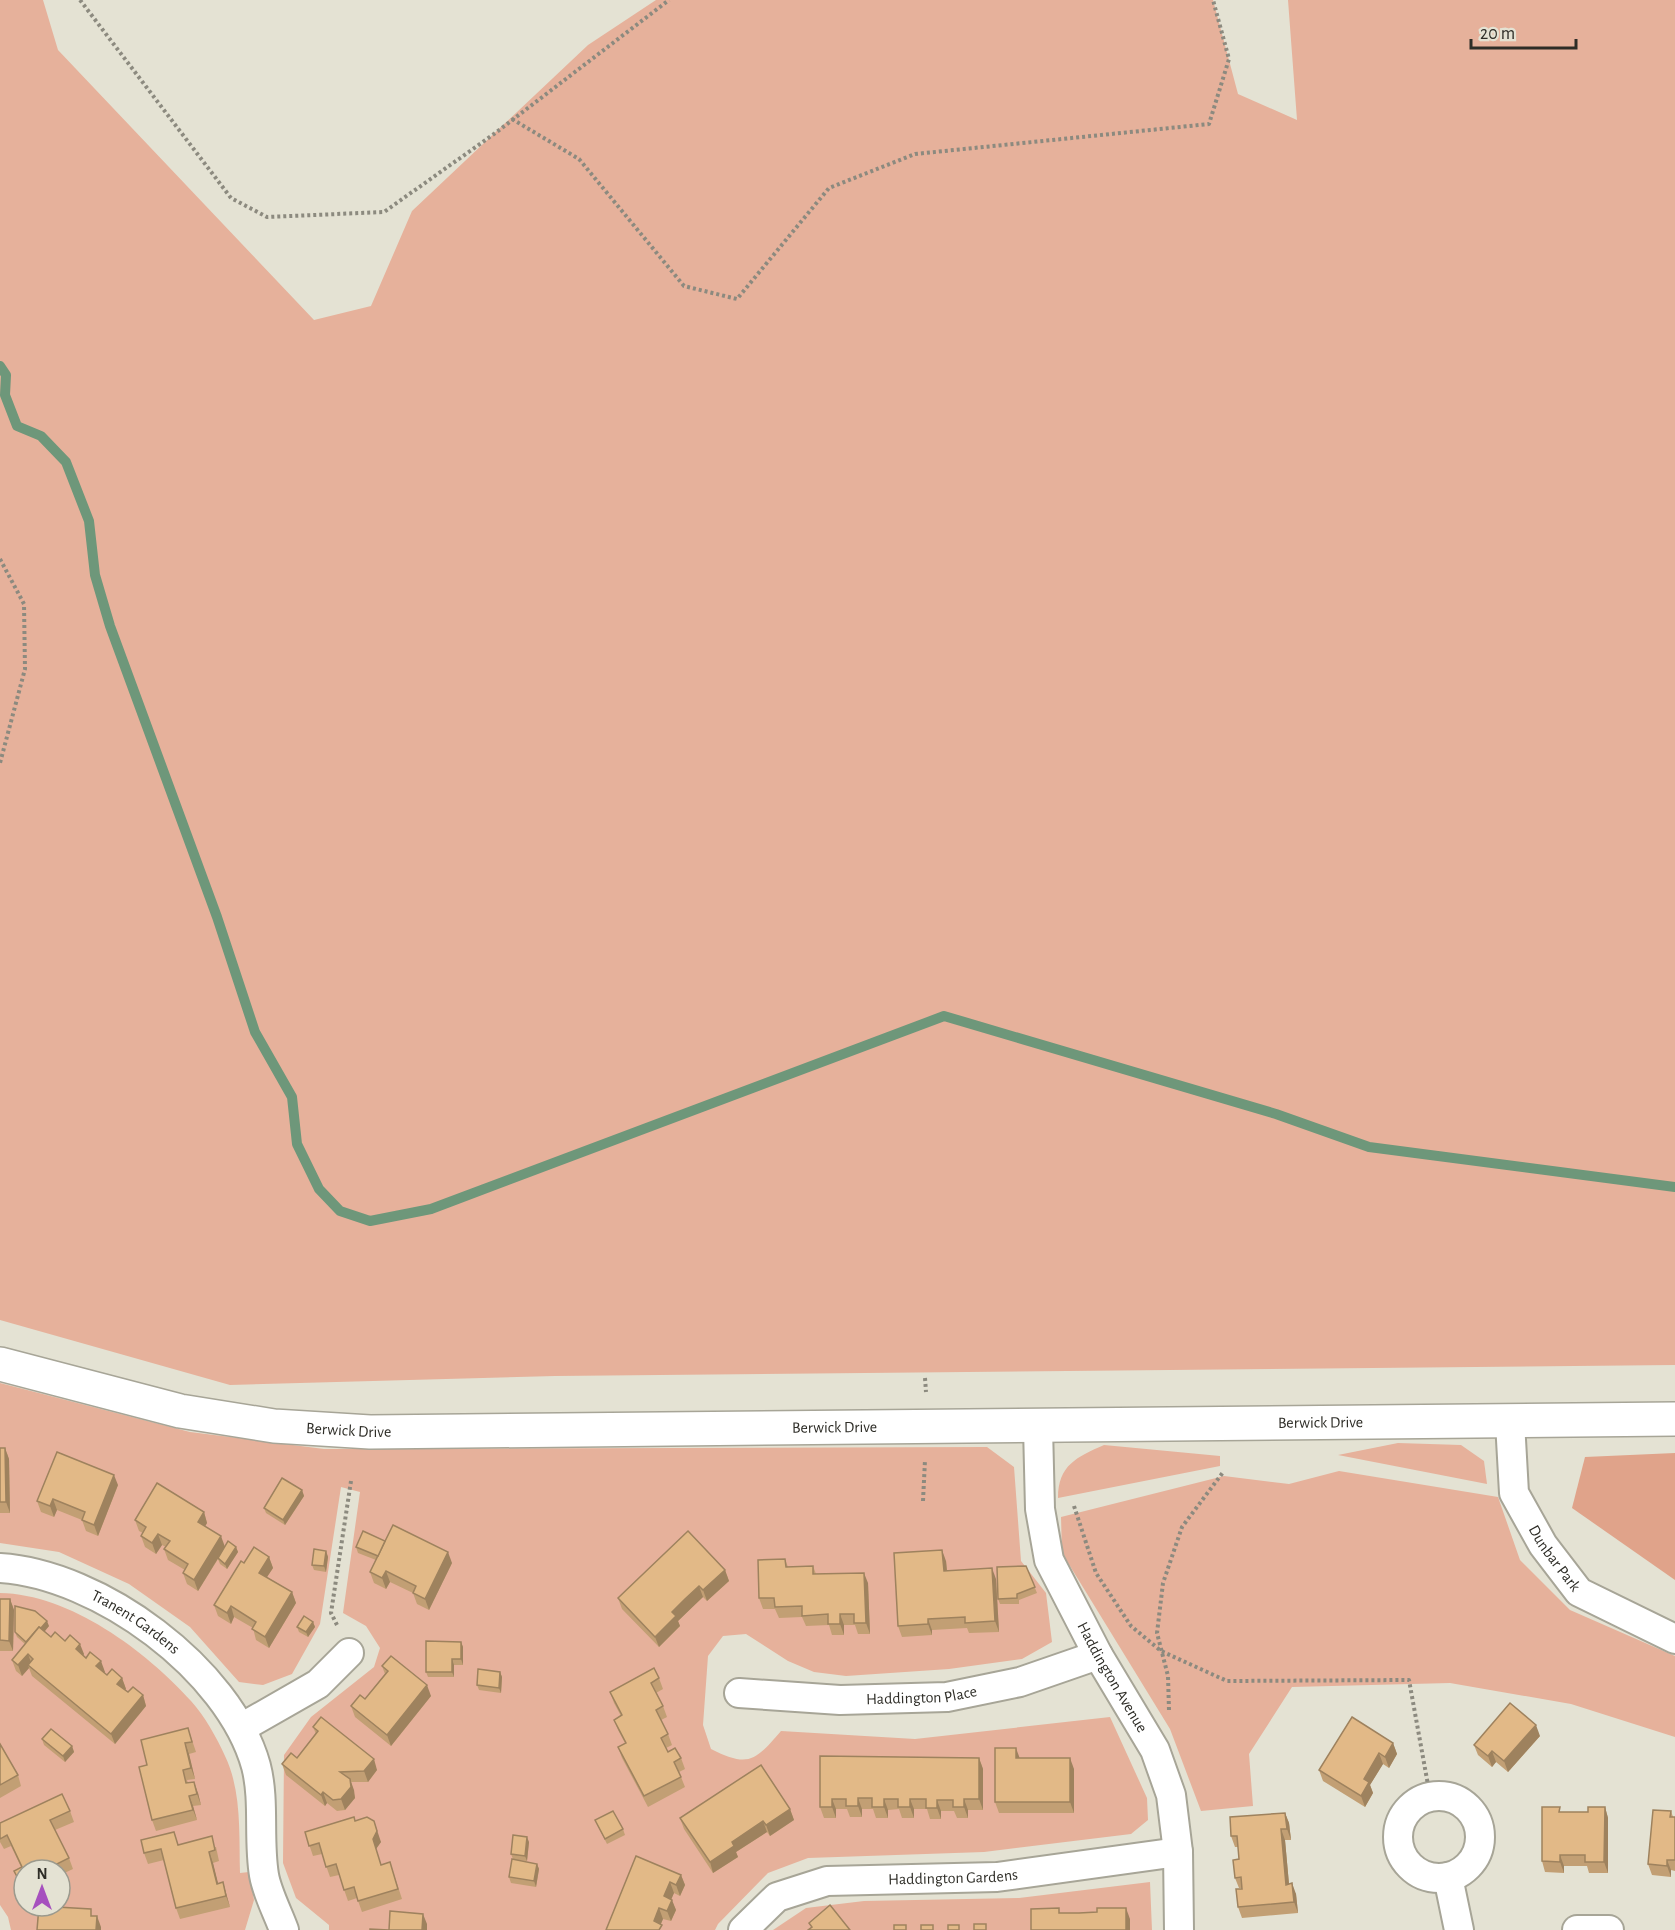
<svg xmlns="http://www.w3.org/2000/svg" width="1675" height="1930" font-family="'Alegreya Sans',sans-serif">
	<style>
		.green { fill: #e6b19b; fill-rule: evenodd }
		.forest { fill: #e0a38a }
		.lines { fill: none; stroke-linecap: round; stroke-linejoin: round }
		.stream { stroke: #6e977a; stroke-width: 10 }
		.street-casing { stroke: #a7a597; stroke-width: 32 }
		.secondary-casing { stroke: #a7a597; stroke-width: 36 }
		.path { stroke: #8c8a7f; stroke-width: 4; stroke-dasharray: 3 3; stroke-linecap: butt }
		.street { stroke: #fff; stroke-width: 28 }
		.secondary { stroke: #fff; stroke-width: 33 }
		.wall { fill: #c29f74 }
		.shaded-wall { fill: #9e825e }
		.building { fill: #e2b987; stroke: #9e825e; stroke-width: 1.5 }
		.labels { text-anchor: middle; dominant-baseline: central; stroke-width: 4.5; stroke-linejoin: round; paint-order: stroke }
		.street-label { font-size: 16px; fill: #2e2d27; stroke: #e4e2d3 }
	</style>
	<rect width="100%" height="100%" fill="#e4e2d3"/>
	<g class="green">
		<polygon points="0,0 43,0 58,50 314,320 371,306 412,211 588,45 656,0 1213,0 1238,94 1297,120 1288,0 1675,0 1675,1365 555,1376 230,1385 0,1320"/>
		<path d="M0 1383 190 1432 324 1449 987 1447 1014 1467 1021 1561 1046 1593 1052 1642 1022 1659 949 1669 846 1676 814 1672 788 1661 746 1634 723 1636 708 1656 703 1725 711 1749C749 1768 755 1761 781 1731L915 1739 1110 1717 1147 1798 1148 1820 1131 1834 984 1852 808 1858 768 1873 718 1924 715 1930H329V1925L296 1898 283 1863 284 1755 311 1717 374 1667 380 1648 366 1626 343 1613 360 1492 341 1487 320 1624 292 1674 263 1685 239 1682 190 1627 129 1584 59 1552 0 1543Z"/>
		<polygon points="1398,1443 1461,1445 1484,1461 1487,1484 1338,1455"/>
		<path d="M1104 1445 1220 1456V1466L1058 1498C1058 1465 1077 1457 1104 1445Z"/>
		<polygon points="1339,1471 1498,1497 1520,1560 1570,1610 1675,1656 1675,1737 1571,1704 1450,1683 1292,1687 1249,1754 1253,1806 1201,1811 1170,1729 1062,1553 1061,1517 1224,1476 1289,1484"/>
		<path d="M0 1593C70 1594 146 1651 191 1701 204 1715 217 1738 225 1756 242 1791 239 1836 240 1873L249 1872 254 1900 245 1930H11L8 1917 0 1905ZM24 1870H60V1906H24Z"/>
		<polygon points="1150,1882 1152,1930 773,1930 806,1908 864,1901 1019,1898"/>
	</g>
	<polygon class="forest" points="1675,1453 1675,1580 1572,1508 1585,1457"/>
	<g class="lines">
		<polyline class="stream" points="0,366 6,375 5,395 17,426 41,436 66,462 89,521 95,575 110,626 217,917 255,1032 292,1097 297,1144 319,1189 340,1211 370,1221 431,1209 944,1016 1276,1114 1369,1147 1675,1187"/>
		<defs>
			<g id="street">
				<path id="s1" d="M1510 1422 1514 1493 1543 1545 1579 1592 1675 1639"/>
				<path id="s2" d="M1038 1427 1040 1509 1049 1560 1098 1655 1155 1750 1171 1795 1178 1852 1179 1930"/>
				<path id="s3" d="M0 1568C99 1574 229 1669 256 1766 265 1801 258 1839 264 1875 267 1893 278 1913 284 1930"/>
				<path id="s4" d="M739 1693 840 1700 947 1697 1020 1682 1098 1655"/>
				<polyline points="241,1728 318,1684 349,1653"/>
				<circle cx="1439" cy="1837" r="41"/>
				<polyline points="1448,1877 1459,1930"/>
				<path id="s5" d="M743 1930 777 1897 827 1881 997 1877 1178 1852"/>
				<polyline points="1577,1930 1609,1930"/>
			</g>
			<g id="secondary">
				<path id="s6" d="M0 1364 180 1411 274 1426 370 1432 1675 1419"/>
			</g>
		</defs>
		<use href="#street" class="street-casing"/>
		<use href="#secondary" class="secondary-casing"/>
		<g class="path">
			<polyline points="80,0 231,198 267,217 384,212 494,134 669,0"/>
			<polyline points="512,119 579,159 684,286 737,299 829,188 915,154 1209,124 1229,59 1213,0"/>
			<polyline points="0,559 24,604 25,669 0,763"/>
			<polyline points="925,1378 926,1392"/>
			<polyline points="923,1501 925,1460"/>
			<polyline points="1074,1506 1096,1573 1131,1626 1161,1651 1227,1681 1409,1680 1430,1796"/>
			<polyline points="337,1625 331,1613 351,1481"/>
			<polyline points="1169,1710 1168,1676 1157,1633 1163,1583 1182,1527 1224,1471"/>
		</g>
		<use href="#street" class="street"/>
		<use href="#secondary" class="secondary"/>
	</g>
	<g class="wall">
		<polygon points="0,1448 5,1448 9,1459 10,1513 0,1513"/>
		<polygon points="118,1485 98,1536 86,1531 82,1520 57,1510 54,1517 41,1512 37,1501"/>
		<polygon points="302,1490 304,1496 285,1525 266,1513 264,1508"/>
		<polygon points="204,1512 207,1523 205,1526 225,1547 236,1547 238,1552 227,1569 220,1564 218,1559 198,1591 187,1584 183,1573 185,1570 168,1560 164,1549 166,1547 162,1545 156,1554 145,1547 141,1536 143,1533 139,1531 135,1520"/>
		<polygon points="385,1541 452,1563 429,1610 417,1604 413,1593 390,1582 386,1589 374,1583 370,1572 376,1560 358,1553 356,1547"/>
		<polygon points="326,1551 328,1557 326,1572 314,1570 312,1565"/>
		<polygon points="269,1557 273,1568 267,1577 292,1592 296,1603 269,1648 256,1640 253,1628 234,1617 231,1624 218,1616 214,1605 244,1563"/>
		<polygon points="785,1559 788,1567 813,1566 816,1574 868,1583 870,1634 858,1634 855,1625 844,1625 844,1635 832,1635 829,1625 806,1626 802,1617 779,1618 775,1609 763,1609 759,1598"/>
		<polygon points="946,1561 947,1571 996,1579 999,1632 969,1633 967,1628 932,1630 932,1635 902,1637 898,1626"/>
		<polygon points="1026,1566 1037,1593 1019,1600 1019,1604 1000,1604 998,1599"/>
		<polygon points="725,1570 729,1581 707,1601 703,1597 689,1610 678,1621 680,1626 659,1647 622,1609 618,1598"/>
		<polygon points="0,1599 10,1599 14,1610 13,1651 0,1651"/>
		<polygon points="313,1622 315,1627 308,1637 299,1632 297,1627"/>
		<polygon points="49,1626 45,1631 51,1637 84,1654 83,1656 105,1672 104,1673 107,1675 122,1678 126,1689 125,1690 128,1692 143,1695 146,1706 115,1744 32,1676 29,1668 22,1676 16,1671 12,1660 25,1644 17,1637 15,1632"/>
		<polygon points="461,1642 463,1647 463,1665 454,1665 454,1677 428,1677 426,1672"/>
		<polygon points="382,1666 431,1696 391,1746 355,1717 351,1706 365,1699 385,1674"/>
		<polygon points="500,1672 502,1677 501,1693 479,1690 477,1685"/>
		<polygon points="659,1678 663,1689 656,1693 663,1706 667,1717 661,1720 668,1734 672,1745 666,1748 668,1752 681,1758 685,1769 679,1772 685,1787 648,1807 622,1758 618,1747 625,1743 618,1730 614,1720 621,1716 614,1703 610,1692"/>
		<polygon points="313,1727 377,1770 368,1782 351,1782 355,1798 345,1810 337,1811 327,1803 325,1806 286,1775 282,1764 297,1758 316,1734"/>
		<polygon points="188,1728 196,1752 189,1754 195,1779 187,1780 188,1783 198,1793 201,1805 193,1806 197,1820 156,1831 152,1820 147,1765"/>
		<polygon points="1540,1736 1508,1772 1496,1762 1492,1767 1478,1755 1474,1745"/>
		<polygon points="42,1739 72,1746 74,1752 65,1762 44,1745"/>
		<polygon points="1393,1743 1397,1754 1389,1768 1383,1764 1370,1785 1373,1793 1365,1807 1323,1781 1319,1770"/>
		<polygon points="0,1744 18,1775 21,1786 0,1798"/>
		<polygon points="820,1756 979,1758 983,1769 983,1810 968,1810 968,1818 957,1818 954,1811 941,1811 941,1819 930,1819 927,1809 914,1809 914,1818 902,1818 899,1809 888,1810 888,1818 876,1818 873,1809 862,1809 862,1817 850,1817 847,1809 836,1809 836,1818 824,1818 820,1807"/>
		<polygon points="1019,1758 1074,1769 1074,1813 999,1813 995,1802"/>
		<polygon points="1605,1807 1608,1818 1608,1873 1589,1873 1587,1866 1564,1866 1564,1873 1545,1872 1542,1861 1561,1812 1588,1812"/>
		<polygon points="790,1809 794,1820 770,1836 767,1832 736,1852 738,1857 713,1873 684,1829 680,1818"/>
		<polygon points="70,1811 74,1822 55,1830 69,1858 73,1869 60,1875 60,1870 24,1870 24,1893 14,1871 21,1867 11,1846 4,1849 0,1842 0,1823"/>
		<polygon points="1671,1811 1673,1817 1675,1817 1675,1871 1671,1870 1671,1877 1652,1875 1648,1864"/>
		<polygon points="1285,1813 1289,1823 1291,1840 1285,1840 1289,1884 1296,1894 1298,1913 1242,1918 1238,1907 1242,1888 1239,1888 1235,1878 1239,1859 1238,1847 1235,1847 1231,1836"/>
		<polygon points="595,1820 623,1829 625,1835 607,1844"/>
		<polygon points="355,1821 381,1842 376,1849 381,1865 390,1862 402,1899 362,1912 357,1898 348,1901 339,1875 330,1877 322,1854 313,1856 305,1832"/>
		<polygon points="529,1842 527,1861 515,1860 537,1864 539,1869 536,1887 511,1883 509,1877 513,1859 511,1854"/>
		<polygon points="179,1845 216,1847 219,1861 213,1863 218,1884 223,1882 226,1893 230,1907 180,1919 176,1908 164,1860 148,1864 144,1853"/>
		<polygon points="681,1875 685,1885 680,1896 674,1893 671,1899 676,1910 671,1921 663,1919 661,1924 606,1930"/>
	</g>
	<g class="shaded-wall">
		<polygon points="5,1448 9,1459 10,1513 6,1502"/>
		<polygon points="114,1475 118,1485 98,1536 94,1525"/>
		<polygon points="302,1490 304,1496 285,1525 283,1520"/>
		<polygon points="53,1499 57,1510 54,1517 50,1506"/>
		<polygon points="204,1512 207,1523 202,1532 198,1522"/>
		<polygon points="158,1534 162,1545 156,1554 152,1543"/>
		<polygon points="221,1536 225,1547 198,1591 194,1580"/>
		<polygon points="236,1547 238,1552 227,1569 225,1564"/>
		<polygon points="942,1550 946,1561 948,1582 944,1571"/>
		<polygon points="326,1551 328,1557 326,1572 324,1566"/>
		<polygon points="448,1552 452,1563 429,1610 425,1599"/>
		<polygon points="269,1557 273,1568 263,1583 259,1573"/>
		<polygon points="992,1568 996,1579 999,1632 995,1621"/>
		<polygon points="725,1570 729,1581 707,1601 703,1590"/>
		<polygon points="386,1571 390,1582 386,1589 382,1578"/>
		<polygon points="864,1573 868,1583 870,1634 866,1623"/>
		<polygon points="699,1586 703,1597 678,1621 680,1626 659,1647 655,1637 672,1612"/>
		<polygon points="292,1592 296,1603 269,1648 265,1637"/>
		<polygon points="10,1599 14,1610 13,1651 9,1641"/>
		<polygon points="231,1606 234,1617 231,1624 227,1613"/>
		<polygon points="840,1614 844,1625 844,1635 840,1624"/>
		<polygon points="928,1619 932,1630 932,1635 928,1624"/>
		<polygon points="47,1621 49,1626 30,1649 28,1644"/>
		<polygon points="313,1622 315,1627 308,1637 306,1632"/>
		<polygon points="461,1642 463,1647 463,1665 461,1659"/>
		<polygon points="80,1644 84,1654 80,1660 76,1649"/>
		<polygon points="28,1654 32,1665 28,1665 29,1668 22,1676 18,1665"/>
		<polygon points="452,1659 454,1665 454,1677 452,1672"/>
		<polygon points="101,1661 105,1672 100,1677 96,1666"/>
		<polygon points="500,1672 502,1677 501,1693 499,1688"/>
		<polygon points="122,1678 126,1689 121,1694 117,1684"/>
		<polygon points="427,1685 431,1696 391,1746 387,1735"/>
		<polygon points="143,1695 146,1706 115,1744 111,1734"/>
		<polygon points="1536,1725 1540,1736 1508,1772 1504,1761"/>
		<polygon points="185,1743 189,1754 195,1779 191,1768"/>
		<polygon points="1393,1743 1397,1754 1389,1768 1385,1757"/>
		<polygon points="72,1746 74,1752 65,1762 63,1756"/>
		<polygon points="1016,1748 1020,1759 1016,1758"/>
		<polygon points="1492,1751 1496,1762 1492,1767 1488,1756"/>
		<polygon points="1379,1753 1383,1764 1370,1785 1373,1793 1365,1807 1361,1796 1364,1779"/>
		<polygon points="979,1758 983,1769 983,1810 979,1799"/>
		<polygon points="1070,1758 1074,1769 1074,1813 1070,1802"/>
		<polygon points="374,1759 377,1770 368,1782 364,1771"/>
		<polygon points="350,1779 354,1790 355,1798 345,1810 341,1799"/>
		<polygon points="194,1782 198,1793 201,1805 197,1794"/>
		<polygon points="323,1792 327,1803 325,1806 321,1795"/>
		<polygon points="189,1796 193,1806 197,1820 193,1810"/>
		<polygon points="858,1798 862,1809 862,1817 858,1806"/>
		<polygon points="832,1799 836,1809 836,1818 832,1807"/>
		<polygon points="884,1799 888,1810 888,1818 884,1807"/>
		<polygon points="910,1799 914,1809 914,1818 910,1807"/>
		<polygon points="964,1799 968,1810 968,1818 964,1807"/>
		<polygon points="937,1800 941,1811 941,1819 937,1808"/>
		<polygon points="1605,1807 1608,1818 1608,1873 1604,1862"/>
		<polygon points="790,1809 794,1820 770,1836 766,1825"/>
		<polygon points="1285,1813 1289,1823 1291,1840 1287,1829"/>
		<polygon points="374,1821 381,1842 376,1849 384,1876 373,1839"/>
		<polygon points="763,1821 767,1832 736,1852 738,1857 713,1873 710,1862 732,1842"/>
		<polygon points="1281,1829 1285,1840 1290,1895 1286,1885"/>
		<polygon points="527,1837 529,1842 527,1861 525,1856"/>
		<polygon points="209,1852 213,1863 221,1895 217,1884"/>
		<polygon points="1560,1855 1564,1866 1564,1873 1560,1862"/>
		<polygon points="1667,1860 1671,1870 1671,1877 1667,1866"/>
		<polygon points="537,1864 539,1869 536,1887 534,1881"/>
		<polygon points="681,1875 685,1885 680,1896 676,1885"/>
		<polygon points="223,1882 226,1893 230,1907 226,1896"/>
		<polygon points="670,1882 674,1893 668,1907 664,1896"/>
		<polygon points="1292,1883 1296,1894 1298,1913 1294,1902"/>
		<polygon points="672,1900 676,1910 671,1921 667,1911"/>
		<polygon points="659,1908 663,1919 658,1930 654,1921"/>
		<polygon points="1126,1908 1130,1919 1130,1930 1126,1930"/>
		<polygon points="423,1914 427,1924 427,1930 422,1930"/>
		<polygon points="97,1916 101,1927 101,1930 96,1930"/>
	</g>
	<g class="building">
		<polygon points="0,1448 5,1448 6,1502 0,1502"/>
		<polygon points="57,1452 114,1475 94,1525 82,1520 85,1512 53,1499 50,1506 37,1501"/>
		<polygon points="282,1478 302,1490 283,1520 264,1508"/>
		<polygon points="157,1483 204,1512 198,1522 221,1536 194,1580 183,1573 188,1564 164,1549 170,1541 158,1534 152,1543 141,1536 146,1527 135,1520"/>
		<polygon points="393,1525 448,1552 425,1599 413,1593 416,1586 386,1571 382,1578 370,1572"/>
		<polygon points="363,1531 385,1541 378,1556 356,1547"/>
		<polygon points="688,1531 725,1570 703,1590 699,1586 685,1599 672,1612 676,1616 655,1637 618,1598"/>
		<polygon points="228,1541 236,1547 225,1564 218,1558"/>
		<polygon points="254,1547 269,1557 259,1573 292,1592 265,1637 252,1629 256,1622 231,1606 227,1613 214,1605 241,1561 244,1563"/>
		<polygon points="314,1549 326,1551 324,1566 312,1565"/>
		<polygon points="942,1550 944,1571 992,1568 995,1621 965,1623 965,1617 928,1619 928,1624 898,1626 894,1553"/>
		<polygon points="785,1559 786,1567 813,1566 813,1574 864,1573 866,1623 854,1623 854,1614 840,1614 840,1624 828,1624 828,1614 802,1616 802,1606 775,1607 774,1598 759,1598 758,1560"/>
		<polygon points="1026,1566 1035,1587 1017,1594 1017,1598 998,1599 997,1567"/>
		<polygon points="0,1599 10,1599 9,1641 0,1640"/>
		<polygon points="15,1606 35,1611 47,1621 41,1628 39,1627 26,1642 15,1632"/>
		<polygon points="304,1616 313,1622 306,1632 297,1627"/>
		<polygon points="39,1627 51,1637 55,1632 65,1641 70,1635 80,1644 76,1649 86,1658 90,1652 101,1661 96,1666 107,1675 112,1669 122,1678 117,1684 128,1692 133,1687 143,1695 111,1734 28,1665 33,1659 28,1654 18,1665 12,1660"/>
		<polygon points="426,1641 461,1642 461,1659 452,1659 452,1672 426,1672"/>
		<polygon points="391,1656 427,1685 387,1735 351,1706 360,1695 365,1699 388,1671 382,1666"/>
		<polygon points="654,1668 659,1678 651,1683 663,1706 656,1710 668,1734 661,1738 668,1752 675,1748 681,1758 674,1762 681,1777 644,1796 618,1747 626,1743 614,1720 622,1715 610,1692"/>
		<polygon points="478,1669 500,1672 499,1688 477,1685"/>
		<polygon points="1510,1703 1536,1725 1504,1761 1492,1751 1488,1756 1474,1745"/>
		<polygon points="321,1717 374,1759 364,1771 340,1772 350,1779 351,1787 341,1799 333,1800 323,1792 321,1795 282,1764 291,1753 297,1758 318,1731 313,1727"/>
		<polygon points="1352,1717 1393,1743 1385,1757 1379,1753 1364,1779 1369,1782 1361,1796 1319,1770"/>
		<polygon points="188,1728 192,1742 185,1743 191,1768 183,1770 186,1783 194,1782 197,1794 189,1796 193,1810 152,1820 139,1767 147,1765 141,1740"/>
		<polygon points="51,1729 72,1746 63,1756 42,1739"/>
		<polygon points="0,1744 18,1775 0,1785"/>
		<polygon points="995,1748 1016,1748 1016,1758 1070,1758 1070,1802 995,1802"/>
		<polygon points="820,1756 979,1758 979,1799 964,1799 964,1807 953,1807 953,1800 937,1800 937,1808 926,1808 926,1799 910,1799 910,1807 898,1807 898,1799 884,1799 884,1807 872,1807 872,1798 858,1798 858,1806 846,1806 846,1799 832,1799 832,1807 820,1807"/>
		<polygon points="761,1765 790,1809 766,1825 763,1821 732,1842 734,1846 710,1862 680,1818"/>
		<polygon points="62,1794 70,1811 50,1820 69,1858 45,1870 24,1870 24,1880 20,1882 14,1871 22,1867 7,1835 0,1839 0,1823"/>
		<polygon points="1542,1807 1560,1807 1559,1812 1588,1812 1588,1807 1605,1807 1604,1862 1585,1862 1585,1855 1560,1855 1560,1862 1542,1861"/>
		<polygon points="1653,1810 1671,1811 1670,1817 1675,1817 1675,1860 1667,1860 1667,1866 1648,1864"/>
		<polygon points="613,1811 623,1829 605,1839 595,1820"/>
		<polygon points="1285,1813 1287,1829 1281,1829 1286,1885 1292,1883 1294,1902 1238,1907 1236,1889 1242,1889 1241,1877 1235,1878 1233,1860 1239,1859 1237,1836 1231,1836 1230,1817"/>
		<polygon points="354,1817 355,1821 367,1817 374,1821 377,1831 373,1839 381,1865 390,1862 398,1889 358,1901 354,1887 344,1890 336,1864 326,1867 319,1843 309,1846 305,1832"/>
		<polygon points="174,1832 178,1845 212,1836 215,1850 209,1852 217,1884 223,1882 226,1896 176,1908 161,1849 144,1853 141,1840"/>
		<polygon points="513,1835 527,1837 525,1856 511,1854"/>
		<polygon points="636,1856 681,1875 676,1885 670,1882 664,1896 672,1900 667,1911 659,1908 654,1921 662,1925 659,1930 606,1930"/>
		<polygon points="512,1859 537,1864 534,1881 509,1877"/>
		<polygon points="830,1905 850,1930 808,1930 812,1927 809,1923"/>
		<polygon points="39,1906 91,1909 91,1916 97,1916 96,1930 37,1930"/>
		<polygon points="1059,1908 1059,1913 1079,1913 1097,1912 1097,1908 1126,1908 1126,1930 1031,1930 1031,1909"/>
		<polygon points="390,1911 423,1914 422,1930 370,1930 370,1929 389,1930"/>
		<rect x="974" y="1924" width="12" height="6"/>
		<rect x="894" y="1925" width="12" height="5"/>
		<rect x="921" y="1925" width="12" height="5"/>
		<rect x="948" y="1925" width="11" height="5"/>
	</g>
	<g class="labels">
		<g class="street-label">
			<text stroke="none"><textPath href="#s6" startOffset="1328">Berwick Drive</textPath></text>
			<text stroke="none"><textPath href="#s6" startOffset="356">Berwick Drive</textPath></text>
			<text stroke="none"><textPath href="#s6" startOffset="842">Berwick Drive</textPath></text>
			<text stroke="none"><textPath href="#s1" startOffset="148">Dunbar Park</textPath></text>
			<text stroke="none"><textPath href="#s3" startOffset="148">Tranent Gardens</textPath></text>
			<text stroke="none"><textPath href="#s2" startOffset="267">Haddington Avenue</textPath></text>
			<text stroke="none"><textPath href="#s4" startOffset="183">Haddington Place</textPath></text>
			<text stroke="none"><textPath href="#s5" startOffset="226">Haddington Gardens</textPath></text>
		</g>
	</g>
	<g transform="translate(42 1888)"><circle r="28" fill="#e4e2d3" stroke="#9b9a8e" stroke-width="1.5"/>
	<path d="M0-4.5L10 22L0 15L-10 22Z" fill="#a650be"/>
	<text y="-9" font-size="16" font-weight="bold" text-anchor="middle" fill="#2e2d27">N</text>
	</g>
	<path d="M1471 39v9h105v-9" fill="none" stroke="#2e2d27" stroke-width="3"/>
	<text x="1480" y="39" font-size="18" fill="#2e2d27" stroke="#e4e2d3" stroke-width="4.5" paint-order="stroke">20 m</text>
</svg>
